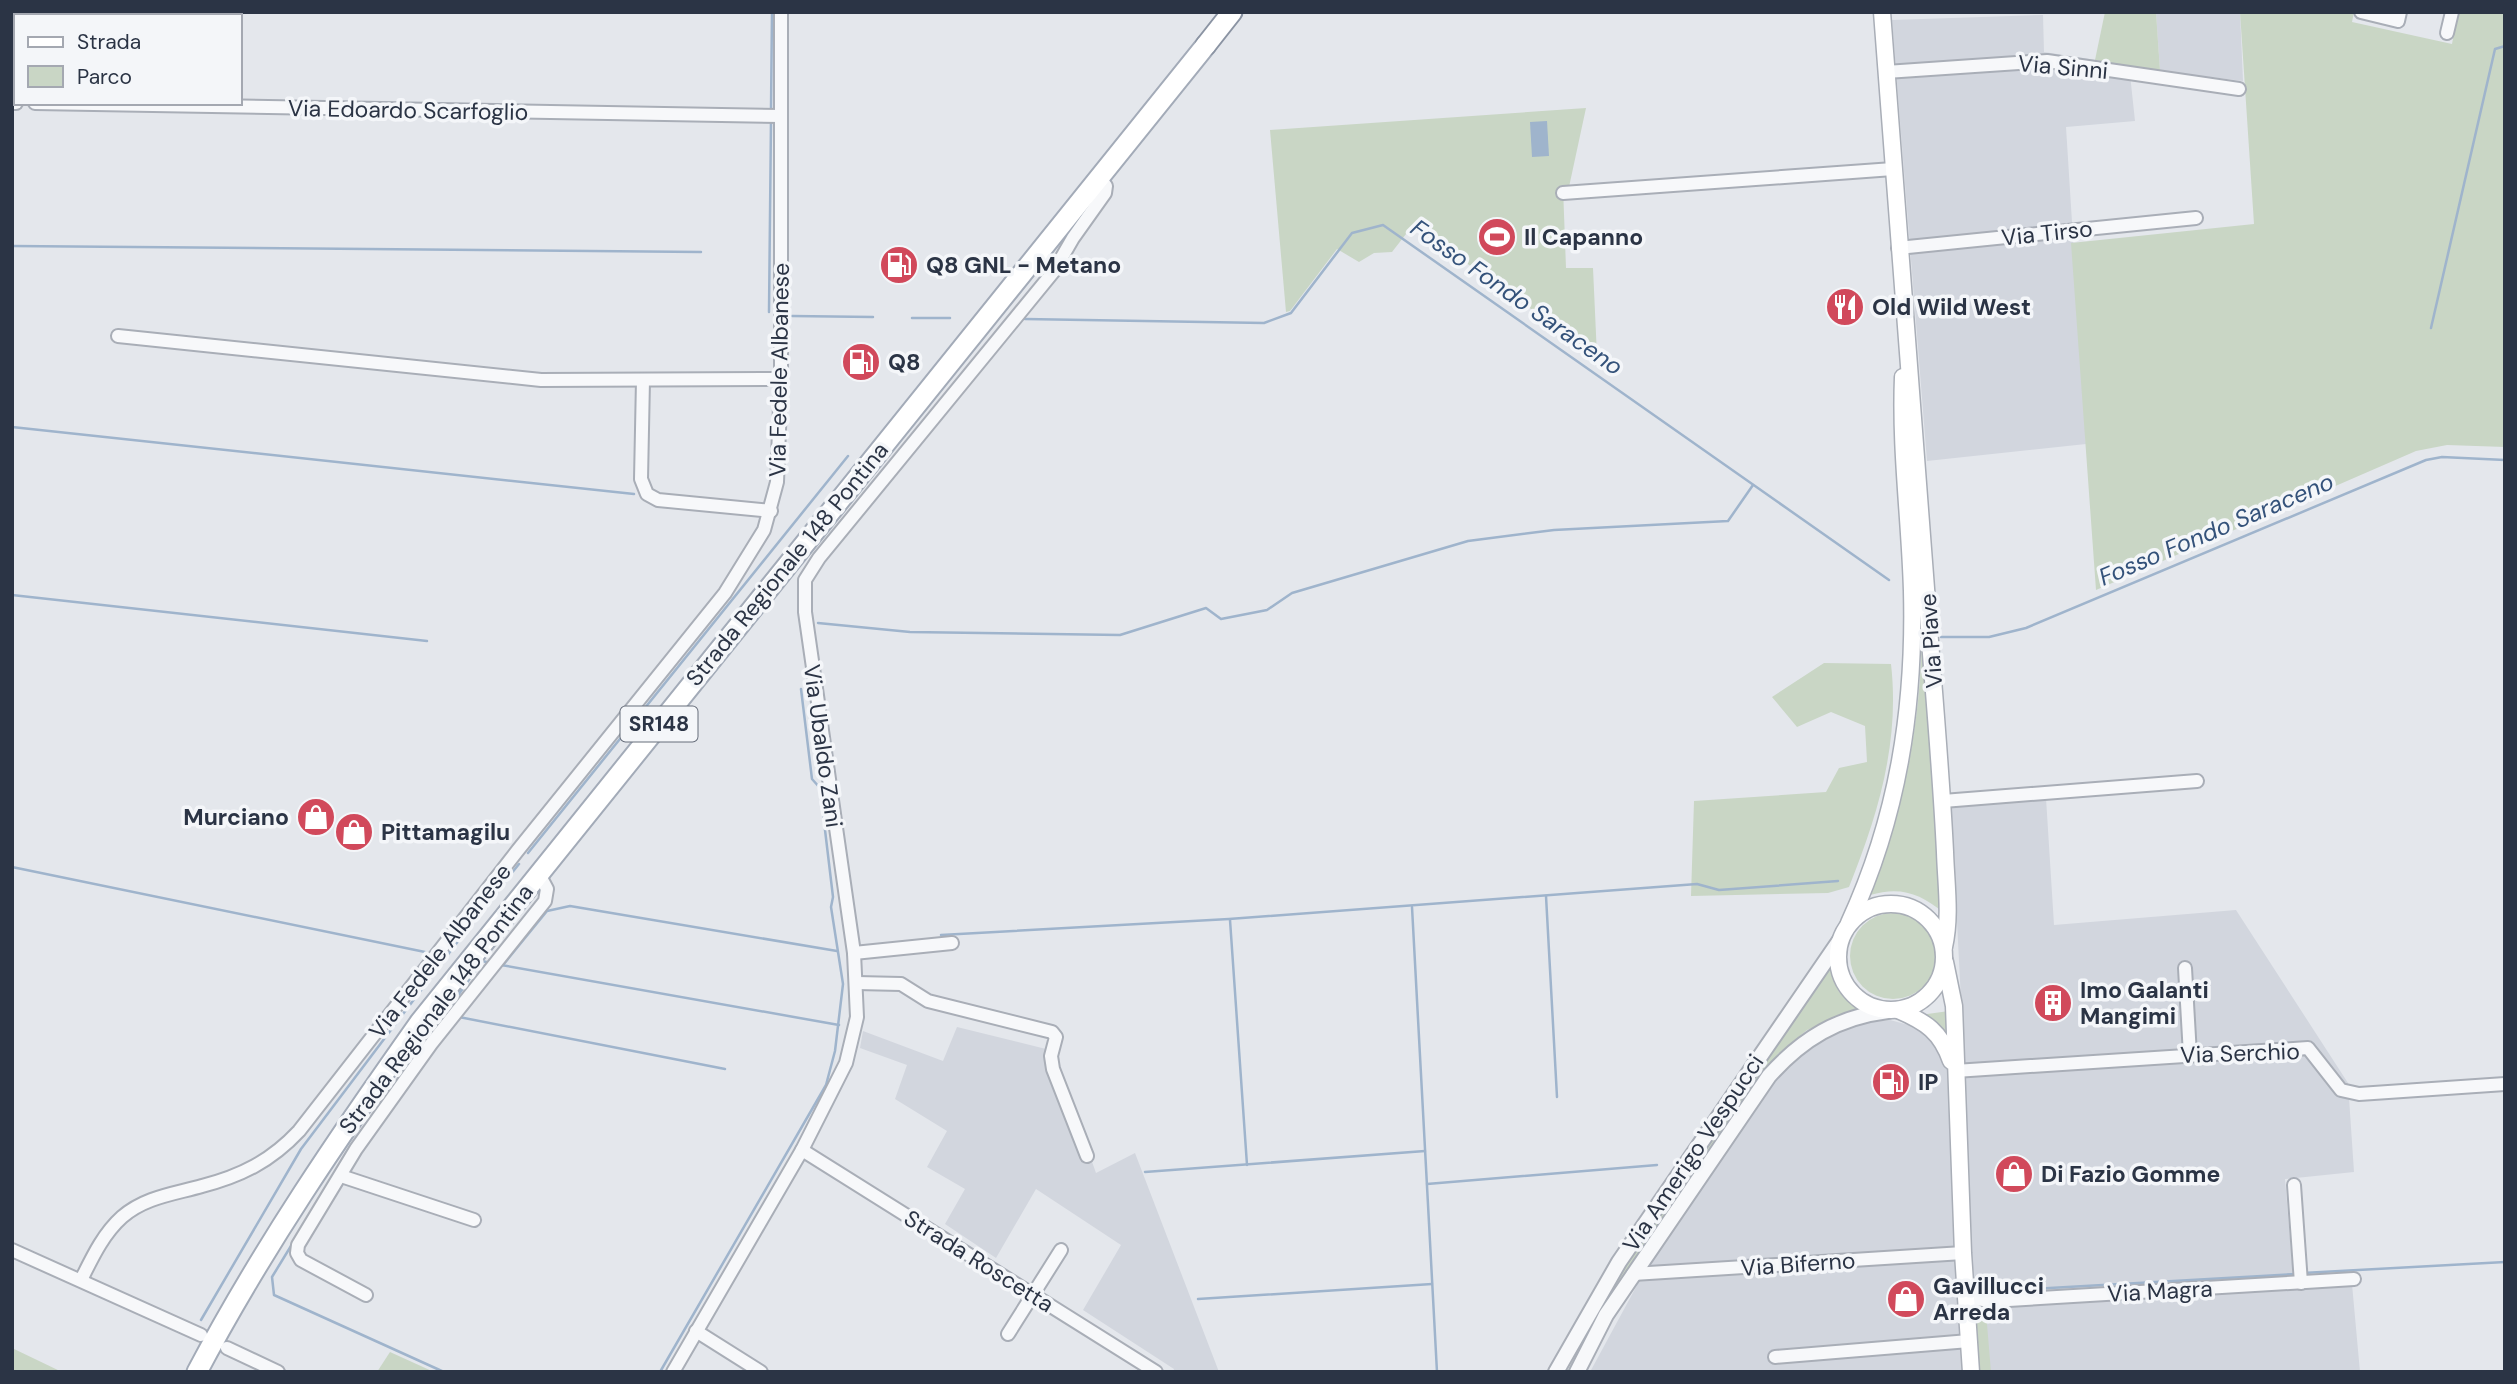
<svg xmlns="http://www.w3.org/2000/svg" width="2517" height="1384" font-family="'DM Sans',sans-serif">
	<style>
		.built { fill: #d2d6de }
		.green { fill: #c9d6c5 }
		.water { fill: #9fb4cc }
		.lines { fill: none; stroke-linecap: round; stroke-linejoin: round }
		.stream { stroke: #9fb4cc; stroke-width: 2.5 }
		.minor-casing { stroke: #a9aeb7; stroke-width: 16 }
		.tertiary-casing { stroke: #a9aeb7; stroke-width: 18 }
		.secondary-casing { stroke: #a9aeb7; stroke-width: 19 }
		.primary-casing { stroke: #a3abb8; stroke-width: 23 }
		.trunk-casing { stroke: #8b94a3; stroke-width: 23 }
		.minor { stroke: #f7f8fa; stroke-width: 12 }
		.tertiary { stroke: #f7f8fa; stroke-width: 14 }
		.secondary { stroke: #fff; stroke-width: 16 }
		.primary { stroke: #fff; stroke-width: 19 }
		.trunk { stroke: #fff; stroke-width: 19 }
		.labels { text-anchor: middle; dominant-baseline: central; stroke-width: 7; stroke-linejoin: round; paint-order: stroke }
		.shield { fill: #f4f6f9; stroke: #676e7b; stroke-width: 2 }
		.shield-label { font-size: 21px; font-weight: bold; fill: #2b3445 }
		.street-label { font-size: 23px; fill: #2b3445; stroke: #f4f6f9 }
		.poi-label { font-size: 23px; font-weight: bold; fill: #2b3445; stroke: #f4f6f9; text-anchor: start }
		.water-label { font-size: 24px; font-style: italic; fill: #34527a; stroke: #f4f6f9 }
	</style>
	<rect width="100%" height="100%" fill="#e4e7ec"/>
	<g class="built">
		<polygon points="2156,12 2240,12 2243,81 2160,71"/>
		<polygon points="2043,15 2044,52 2129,65 2135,121 2066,127 2086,444 1927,461 1892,20"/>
		<polygon points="2046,798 2054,925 2236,910 2348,1083 2354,1172 2285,1179 2294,1287 2352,1284 2360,1372 1590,1372 1648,1265 1785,1066 1827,1036 1856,1024 1890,1020 1920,1028 1939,1046 1943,1061 1964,1059 1951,804"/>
		<polygon points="957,1027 1046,1049 1044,1058 1084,1161 1091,1159 1096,1173 1135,1153 1219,1372 1173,1372 1174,1369 1083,1310 1121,1245 1036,1189 996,1258 945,1224 965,1189 927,1167 947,1131 895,1099 907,1065 860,1048 863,1031 943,1061"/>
	</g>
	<g class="green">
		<polygon points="2105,12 2156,12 2160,71 2095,60"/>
		<polygon points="2240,12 2354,12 2352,22 2452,44 2458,12 2505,12 2505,447 2447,445 2416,451 2096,590 2071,243 2254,224"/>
		<polygon points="1586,108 1569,187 1563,187 1566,268 1593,268 1597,356 1413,225 1392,252 1374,253 1359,262 1337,249 1290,311 1286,312 1270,130"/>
		<path d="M1922 630 1944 913C1920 893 1900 886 1870 895 1904 808 1921 724 1922 630Z"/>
		<path d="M1824 663 1891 664C1900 742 1878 815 1849 887L1828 893 1691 896 1694 801 1826 792 1839 768 1867 762 1865 726 1831 712 1797 727 1772 697Z"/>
		<circle cx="1893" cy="956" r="43"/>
		<polygon points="1830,968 1839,992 1858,1010 1807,1030 1778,1054 1656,1230 1572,1372 1567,1372 1600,1306 1628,1263"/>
		<polygon points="1949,1011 1952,1050 1920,1015"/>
		<polygon points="1974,1309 1986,1312 1991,1372 1978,1372"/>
		<polygon points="12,1348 62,1372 12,1372"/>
		<polygon points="390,1352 434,1372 377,1372"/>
	</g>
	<polygon class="water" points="1547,121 1549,156 1532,157 1530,122"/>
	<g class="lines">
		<g class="stream">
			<polyline points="771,109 772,12"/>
			<polyline points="12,246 701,252"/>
			<polyline points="769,312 771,121"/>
			<polyline points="792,316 873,317"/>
			<polyline points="912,318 950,318"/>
			<polyline points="1025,319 1264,323 1291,313 1352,233 1383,225 1889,580"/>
			<polyline points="2431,328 2495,49 2505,46"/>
			<polyline points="12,427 634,494"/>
			<polyline points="12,595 427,641"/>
			<polyline points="818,623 910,632 1120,635 1206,608 1221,619 1267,610 1292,593 1468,541 1554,530 1728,521 1753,485"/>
			<polyline points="1941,637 1989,637 2026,628 2426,460 2442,457 2505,460"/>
			<polyline points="528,853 848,456"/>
			<polyline points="12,867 425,952 430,955"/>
			<polyline points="1546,896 1557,1097"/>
			<polyline points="1412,907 1437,1372"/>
			<polyline points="482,910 519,864"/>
			<polyline points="1230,920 1247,1165"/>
			<polyline points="941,935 1229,919 1697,884 1719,890 1838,881"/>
			<polyline points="501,965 839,1025"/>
			<polyline points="503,965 547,911 570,906 837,951"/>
			<polyline points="459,1017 725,1069"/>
			<polyline points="431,1034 482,961 491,963"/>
			<polyline points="1145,1172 1425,1151"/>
			<polyline points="1427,1184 1657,1165"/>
			<polyline points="294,1241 272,1277 274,1295 444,1372"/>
			<polyline points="2303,1273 2505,1262"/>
			<polyline points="1978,1292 2296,1274"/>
			<polyline points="1198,1299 1432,1284"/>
			<polyline points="201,1320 301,1149 471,924"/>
			<polyline points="660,1372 826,1085 835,1051 843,984 831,907 833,897 820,788 812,779 801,689"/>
		</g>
		<defs>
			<g id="minor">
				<polyline points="2361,12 2398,21 2400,12"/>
				<polyline points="2447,33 2452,12"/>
				<polyline points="1886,72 2047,61 2239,89"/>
				<polyline points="12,103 16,103"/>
				<polyline points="35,103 780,116"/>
				<polyline points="1563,193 1893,169"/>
				<polyline points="1898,248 2196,218"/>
				<polyline points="118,336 541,380 781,379"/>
				<polyline points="643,380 641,479 647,494 658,500 771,511"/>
				<polyline points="1943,801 2197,781"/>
				<polyline points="854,953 952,943"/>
				<polyline points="2185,968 2190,1055"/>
				<polyline points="857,983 901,984 928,1001 1052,1032 1056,1037 1051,1056 1053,1069 1087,1156"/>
				<polyline points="1955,1071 2308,1048 2341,1090 2359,1094 2505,1084"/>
				<polyline points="802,1150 1156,1372"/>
				<polyline points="341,1176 474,1220"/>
				<polyline points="2294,1185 2301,1283"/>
				<polyline points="12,1250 201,1335"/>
				<polyline points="1633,1274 1963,1253"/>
				<path d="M81 1280C92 1258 103 1234 122 1217 145 1197 174 1194 202 1186 241 1176 271 1161 299 1131L518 850 725 593 764 530 777 482 781 379V12"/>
				<polyline points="366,1295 301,1260 297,1253 298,1245 356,1149 431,1044 545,901 547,889 539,874"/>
				<polyline points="1966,1298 1992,1301 2354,1279"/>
				<polyline points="696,1331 761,1372"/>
				<polyline points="1008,1334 1061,1250"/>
				<polyline points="227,1348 278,1372"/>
				<polyline points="1775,1357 1969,1341"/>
				<polyline points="673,1372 802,1150 846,1063 857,1017 854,953 805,612 805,580 819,558 1054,271 1073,238 1105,193 1106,186 1100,178"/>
			</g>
			<g id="tertiary">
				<polyline points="1556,1372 1619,1262 1840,940"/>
				<path d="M1577 1372 1606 1315 1769 1076C1802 1039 1838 1017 1888 1011"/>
			</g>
			<g id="secondary">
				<path d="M1882 12C1897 231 1916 449 1932 667 1937 729 1942 790 1945 852 1946 884 1951 916 1944 947"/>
				<circle cx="1891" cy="957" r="53"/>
				<path d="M1849 923C1898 817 1915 708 1912 591 1910 520 1900 449 1903 377"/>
				<polyline points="1945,962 1954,1006 1963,1253 1971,1372"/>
				<path d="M1898 1010C1926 1022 1941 1032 1951 1061"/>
			</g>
			<path id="primary" d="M197 1372C262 1249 340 1135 420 1022L1206 45"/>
			<polyline id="trunk" points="1206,45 1232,12"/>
		</defs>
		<use href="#minor" class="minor-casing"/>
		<use href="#tertiary" class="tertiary-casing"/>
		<use href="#secondary" class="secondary-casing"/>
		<use href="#primary" class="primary-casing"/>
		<use href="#trunk" class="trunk-casing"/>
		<use href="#minor" class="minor"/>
		<use href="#tertiary" class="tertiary"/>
		<use href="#secondary" class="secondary"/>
		<use href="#primary" class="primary"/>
		<use href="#trunk" class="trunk"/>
	</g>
	<defs>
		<symbol id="stadium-disc" viewBox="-11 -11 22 22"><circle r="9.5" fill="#d1495b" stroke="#f4f6f9"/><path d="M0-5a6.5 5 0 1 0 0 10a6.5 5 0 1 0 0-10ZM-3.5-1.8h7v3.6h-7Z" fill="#fff"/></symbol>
		<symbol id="fuel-disc" viewBox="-11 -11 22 22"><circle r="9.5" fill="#d1495b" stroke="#f4f6f9"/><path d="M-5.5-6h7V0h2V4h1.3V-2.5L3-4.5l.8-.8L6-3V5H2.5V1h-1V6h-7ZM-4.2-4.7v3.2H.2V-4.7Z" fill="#fff"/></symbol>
		<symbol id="restaurant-disc" viewBox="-11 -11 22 22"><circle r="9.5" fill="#d1495b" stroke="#f4f6f9"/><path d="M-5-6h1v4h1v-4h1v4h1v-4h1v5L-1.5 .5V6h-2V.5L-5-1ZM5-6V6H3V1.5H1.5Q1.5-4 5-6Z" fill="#fff"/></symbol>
		<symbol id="shop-disc" viewBox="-11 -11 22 22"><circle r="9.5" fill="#d1495b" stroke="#f4f6f9"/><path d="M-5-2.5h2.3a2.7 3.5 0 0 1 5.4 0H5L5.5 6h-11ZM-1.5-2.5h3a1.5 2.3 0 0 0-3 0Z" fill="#fff"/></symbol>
		<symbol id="building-disc" viewBox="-11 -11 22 22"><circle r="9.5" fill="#d1495b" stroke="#f4f6f9"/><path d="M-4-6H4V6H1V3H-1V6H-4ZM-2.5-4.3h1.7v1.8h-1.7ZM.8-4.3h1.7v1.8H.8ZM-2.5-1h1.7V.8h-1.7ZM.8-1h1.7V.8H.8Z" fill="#fff"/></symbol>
	</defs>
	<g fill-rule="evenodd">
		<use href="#stadium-disc" x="1475" y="215" width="44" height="44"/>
		<use href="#fuel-disc" x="877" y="243" width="44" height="44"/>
		<use href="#restaurant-disc" x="1823" y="285" width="44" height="44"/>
		<use href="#fuel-disc" x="839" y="340" width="44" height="44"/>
		<use href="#shop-disc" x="294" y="795" width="44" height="44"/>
		<use href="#shop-disc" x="332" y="810" width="44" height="44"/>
		<use href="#building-disc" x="2031" y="981" width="44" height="44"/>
		<use href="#fuel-disc" x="1869" y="1060" width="44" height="44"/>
		<use href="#shop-disc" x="1992" y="1152" width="44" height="44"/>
		<use href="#shop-disc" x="1884" y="1277" width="44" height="44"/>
	</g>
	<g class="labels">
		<rect class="shield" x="620.5" y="706.5" width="77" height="35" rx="5"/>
		<g class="shield-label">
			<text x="659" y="724">SR148</text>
		</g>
		<g class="street-label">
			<text transform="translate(2063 67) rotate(5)">Via Sinni</text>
			<text transform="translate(408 110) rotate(1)">Via Edoardo Scarfoglio</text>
			<text transform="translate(2047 233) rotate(-6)">Via Tirso</text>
			<text transform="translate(779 370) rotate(-89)">Via Fedele Albanese</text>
			<text transform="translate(787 564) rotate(-51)">Strada Regionale 148 Pontina</text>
			<text transform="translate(1931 641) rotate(-94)">Via Piave</text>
			<text transform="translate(823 746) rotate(82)">Via Ubaldo Zani</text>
			<text transform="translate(440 951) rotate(-52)">Via Fedele Albanese</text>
			<text transform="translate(436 1009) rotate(-53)">Strada Regionale 148 Pontina</text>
			<text transform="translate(2240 1053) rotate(-2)">Via Serchio</text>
			<text transform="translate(1693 1153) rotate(-56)">Via Amerigo Vespucci</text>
			<text transform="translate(979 1261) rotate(32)">Strada Roscetta</text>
			<text transform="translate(1798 1264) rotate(-4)">Via Biferno</text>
			<text transform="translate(2160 1291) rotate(-3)">Via Magra</text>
		</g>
		<g class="poi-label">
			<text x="1524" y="237">Il Capanno</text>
			<text x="926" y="265">Q8 GNL - Metano</text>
			<text x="1872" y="307">Old Wild West</text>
			<text x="888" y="362">Q8</text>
			<text x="289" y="817" text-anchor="end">Murciano</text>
			<text x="381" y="832">Pittamagilu</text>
			<text x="2080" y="990">Imo Galanti<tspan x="2080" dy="26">Mangimi</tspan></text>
			<text x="1918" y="1082">IP</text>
			<text x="2041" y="1174">Di Fazio Gomme</text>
			<text x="1933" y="1286">Gavillucci<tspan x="1933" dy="26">Arreda</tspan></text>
		</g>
		<g class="water-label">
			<text transform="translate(1517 297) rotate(35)">Fosso Fondo Saraceno</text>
			<text transform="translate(2216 529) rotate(-23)">Fosso Fondo Saraceno</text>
		</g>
	</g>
	<rect width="2517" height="1384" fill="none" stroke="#2b3445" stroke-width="28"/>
	<rect x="14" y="14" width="228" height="91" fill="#f4f6f9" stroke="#a4a8b1" stroke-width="2"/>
	<rect x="28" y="37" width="35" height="10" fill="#ffffff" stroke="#a4a8b1" stroke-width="2"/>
	<text x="77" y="49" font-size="21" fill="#2b3445">Strada</text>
	<rect x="28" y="66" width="35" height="21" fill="#c9d6c5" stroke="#a4a8b1" stroke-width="2"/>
	<text x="77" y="84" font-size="21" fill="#2b3445">Parco</text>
</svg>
